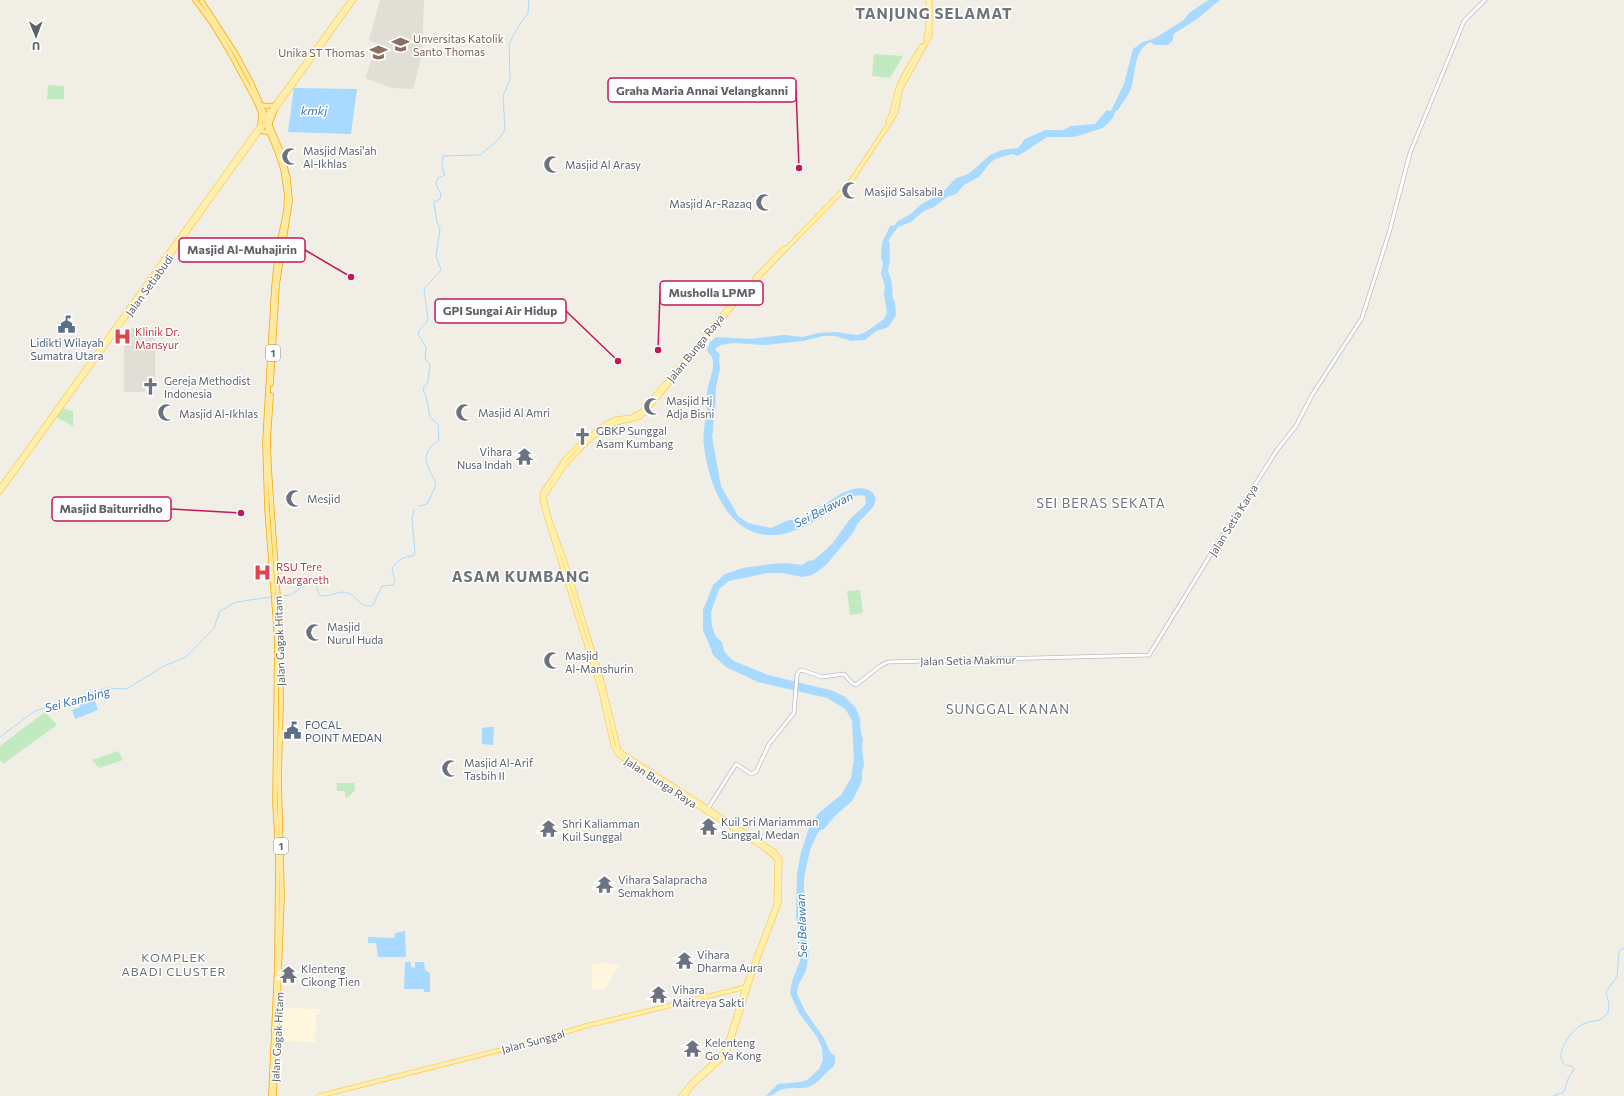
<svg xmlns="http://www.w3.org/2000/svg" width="1624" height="1096" font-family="Commissioner,sans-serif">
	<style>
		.commercial { fill: #fff7dd }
		.education { fill: #e1ded5 }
		.green { fill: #c1eac1 }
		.water { fill: #a8daff }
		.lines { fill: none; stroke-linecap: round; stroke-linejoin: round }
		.stream { stroke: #a8daff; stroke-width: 1 }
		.river { stroke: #a8daff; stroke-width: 3.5 }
		.secondary-casing { stroke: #b9bdc3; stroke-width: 4.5 }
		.primary-casing { stroke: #fecc53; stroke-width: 5 }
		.trunk-casing { stroke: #f7a700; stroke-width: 5.5 }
		.secondary { stroke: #fff; stroke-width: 3 }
		.primary { stroke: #fff1ad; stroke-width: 3.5 }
		.trunk { stroke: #ffe99e; stroke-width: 4 }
		.labels { text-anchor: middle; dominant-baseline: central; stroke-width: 3; stroke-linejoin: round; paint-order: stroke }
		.shield { fill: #fff; stroke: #8e9195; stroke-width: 1 }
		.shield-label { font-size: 10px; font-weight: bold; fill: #5d6268 }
		.education-label { font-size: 11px; fill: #785e54; stroke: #fff; text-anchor: start }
		.worship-label { font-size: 11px; fill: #5b616d; stroke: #fff; text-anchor: start }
		.street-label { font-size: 11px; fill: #5d6268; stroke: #fff }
		.health-label { font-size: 11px; fill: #be3a42; stroke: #fff; text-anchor: start }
		.service-label { font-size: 11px; fill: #4e5e75; stroke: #fff }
		.water-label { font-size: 12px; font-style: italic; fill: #3874b2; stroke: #fff }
		.neighbourhood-label { font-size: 12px; letter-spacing: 1px; fill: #6e747a; stroke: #fff }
		.quarter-label { font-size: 13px; letter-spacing: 1px; fill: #6e747a; stroke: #fff }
		.district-label { font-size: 15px; font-weight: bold; letter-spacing: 1px; fill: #6e747a; stroke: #fff }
		.leader { fill: none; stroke: #c2185b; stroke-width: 1.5 }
		.callout-dot { fill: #c2185b; stroke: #fff; stroke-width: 1.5 }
		.callout { fill: #fff; stroke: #c2185b; stroke-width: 1.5 }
		.callout-label { font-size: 12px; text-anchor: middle; font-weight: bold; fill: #5d6268 }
	</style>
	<rect width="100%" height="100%" fill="#f1eee6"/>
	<g class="commercial">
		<polygon points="606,963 614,964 619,966 604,990 592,989 592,964"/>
		<polygon points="278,1008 320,1009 320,1014 316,1015 315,1042 277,1041"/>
	</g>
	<g class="education">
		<polygon points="380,0 424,0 422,55 413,89 392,88 365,78 375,49 380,48 380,45 369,40"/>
		<polygon points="155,338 155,382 144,382 145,392 124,392 124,339"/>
	</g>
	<g class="green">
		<polygon points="874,54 903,56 890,78 872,76"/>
		<polygon points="48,85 64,86 64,99 47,99"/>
		<polygon points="127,328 163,328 163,338 123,338"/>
		<polygon points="62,408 73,411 73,426 56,417"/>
		<polygon points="860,590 863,613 850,615 847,591"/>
		<polygon points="45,712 57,725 3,764 0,760 0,746"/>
		<polygon points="118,751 123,760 99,768 92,760"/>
		<polygon points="337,783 354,783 355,790 348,797 345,797 345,791 337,791"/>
	</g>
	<g class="water">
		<path d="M1208 0H1220L1197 19 1175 33 1173 35V40L1168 45H1155L1150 42C1133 51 1136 73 1131 89 1128 96 1122 103 1118 110L1115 112 1113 118 1104 127 1100 129 1074 137H1047L1018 156 1012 154 995 159 990 163 979 177 964 185 956 194 947 197 934 207 924 211 911 222 898 227 889 239 887 248 888 262 884 273 889 283 890 294 895 302 896 315 890 325 886 328 876 331 865 340 851 341 835 336H823L803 341 765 345 733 343 721 345 715 349 720 355 719 360 720 369 716 387 715 414 711 427 713 443 721 486 738 516 748 523 771 528 786 521 805 517 842 493 853 489 861 488 869 490 873 493 876 498 874 506 858 523 853 533 826 565 817 572 812 575 802 577 782 573H767L729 581 719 589 711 612 712 626 716 637 722 642 724 651 729 657 734 661 768 675 830 690 844 696 856 708 860 719 861 734 863 739 862 748 864 766 862 771V781L852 801 834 817 825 828 818 832 810 850 804 878V916L807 926 806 935 809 954 806 970 798 986 797 994 805 1011 824 1038 830 1052 835 1056C836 1068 832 1067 825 1074 808 1093 805 1086 783 1089 774 1091 777 1096 766 1096L778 1084 800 1082 807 1080 819 1069 823 1060 822 1048 817 1037 799 1013 790 993 792 981 800 961V940L796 916 797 874 801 852 810 825 820 812 841 795 851 778 854 760 852 720 845 709 827 698 758 682 726 667 713 655 711 649 703 630V610L713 585 725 574 743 568 771 564 787 563 802 565 808 561 814 560 832 544 850 519 865 505 866 502 865 496C853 493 846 499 838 506 812 524 780 545 749 530 720 516 708 476 704 447 702 435 705 423 707 411 707 405 706 399 707 393 708 381 716 369 712 357 711 355 708 353 707 350L710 342 716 337 750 339 784 335 803 337 818 333 835 332 857 335 864 333 876 325 884 319 887 313 884 294 885 286 881 273 883 264 881 257 882 243 890 226 895 225 898 221 912 213 920 205 942 193 956 178 966 175 971 172 990 155 1002 150 1018 148 1025 139 1045 130H1063L1071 126 1095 124 1107 110 1111 111 1124 84 1133 49 1141 43 1155 38 1184 20 1189 13Z"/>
		<polygon points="294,88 357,89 351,134 288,132"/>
		<polygon points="94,698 98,710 75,719 72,710 80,707 79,703"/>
		<polygon points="489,727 494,727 493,745 482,744 482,728"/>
		<polygon points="405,931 406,957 378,957 376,943 368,943 368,937 394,938 395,933"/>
		<polygon points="405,962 411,962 411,967 415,968 415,962 424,962 425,970 430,973 430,992 424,992 424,989 404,989"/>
	</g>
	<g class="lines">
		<g class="stream">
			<path d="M419 506 427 504 436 485C433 472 418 459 432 446 434 443 437 443 439 440L438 424 430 417 426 396 423 390 424 387 428 382 430 365 425 359 426 347 418 334C419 327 426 326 428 319L424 289 441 270 436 256 440 229 437 222 434 203 435 201 440 199 441 194 437 187 436 182 438 178 445 175 442 168 443 156 480 155 498 140 505 130 503 96 510 80 509 44 518 27 528 13 529 0"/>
			<path d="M279 596 291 595 303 586 317 583V589L319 595C331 599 338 589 348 593 357 596 361 610 373 605L382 586 393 585 395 580 392 570C395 560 404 557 413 556L415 552 412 519 414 510"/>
			<polyline points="0,737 35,711 107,688 124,689 128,688 164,666 186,657 214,628 220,611 236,602 271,597"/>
			<path d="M1553 1096 1564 1092 1568 1079 1574 1069 1572 1066C1565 1066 1562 1064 1561 1057 1560 1046 1573 1029 1583 1024 1594 1019 1598 1024 1608 1013L1609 1004 1606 992 1617 976 1619 953 1621 949 1624 948"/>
		</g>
		<g class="river">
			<polyline points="888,243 888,261 886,271 890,282 891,297"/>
			<polyline points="711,434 712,418"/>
		</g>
		<defs>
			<g id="secondary">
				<polyline points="802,670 822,677 844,674 852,683 856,685 880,666 888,662 1149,655 1219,541 1277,450 1296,426 1312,395 1362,318 1389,233 1410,153 1464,21 1485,0"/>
				<polyline points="707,810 736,764 751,774 756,772 769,744 794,713 797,675 799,671 802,670"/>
			</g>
			<g id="primary">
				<polyline points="926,39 928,27 928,0"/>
				<polyline points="266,117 351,0"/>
				<path d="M888 121C894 111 894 102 897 91 902 75 913 60 922 46"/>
				<polyline points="755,278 784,248"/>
				<polyline points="0,488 261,124"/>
				<polyline points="0,492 354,0"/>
				<polyline points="319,1096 528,1043 586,1026 746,987"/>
				<path d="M681 1096C693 1077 714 1066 726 1048L745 987 776 905 777 862 776 858 764 848 621 757 617 753 613 745 601 691 546 515 542 500 543 492 566 458 583 441 607 423 616 419 632 417 641 412 670 378 732 303"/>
				<polyline points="685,1096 690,1088 726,1055 729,1048 754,969 779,903 780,859 774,851 766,846 619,751 601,678 564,559 548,515 544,497 565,465 589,440 612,424 640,417 653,403 747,289 849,184 894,116 897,109 900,90 930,36 930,0"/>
			</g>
			<g id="trunk">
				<polyline points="195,0 212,23 229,51 256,101 277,151 283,169 287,195 286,211 278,250 274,287 265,442 267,508 277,640 275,804 278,850 277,964 271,1096"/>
				<polyline points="201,0 236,54 251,82 281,151 288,179 290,201 277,285 271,384"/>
				<polyline points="262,105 266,106 275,105"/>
				<polyline points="270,123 275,110"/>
				<polyline points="260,125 261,115"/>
				<polyline points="259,131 268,132"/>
				<polyline points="271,395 268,440 269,468 280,627 281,701 279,778 282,895 276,1054"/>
				<polyline points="274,1096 275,1072"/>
			</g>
		</defs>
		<use href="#secondary" class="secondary-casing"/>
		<use href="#primary" class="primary-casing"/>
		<use href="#trunk" class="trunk-casing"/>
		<use href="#secondary" class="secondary"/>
		<use href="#primary" class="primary"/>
		<use href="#trunk" class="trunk"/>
	</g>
	<defs>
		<symbol id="university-bare" viewBox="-9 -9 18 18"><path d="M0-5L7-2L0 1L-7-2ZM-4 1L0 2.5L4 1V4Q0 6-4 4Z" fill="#8d6e63" stroke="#fff" stroke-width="2.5" paint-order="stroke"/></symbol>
		<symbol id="mosque-bare" viewBox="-9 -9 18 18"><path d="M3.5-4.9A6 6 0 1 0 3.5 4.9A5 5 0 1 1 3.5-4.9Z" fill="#6b7280" stroke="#fff" stroke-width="2.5" paint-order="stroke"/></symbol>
		<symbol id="civic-bare" viewBox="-9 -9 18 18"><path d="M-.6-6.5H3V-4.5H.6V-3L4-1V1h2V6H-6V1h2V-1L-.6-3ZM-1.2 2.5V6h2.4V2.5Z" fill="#5c6f8a" stroke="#fff" stroke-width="2.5" paint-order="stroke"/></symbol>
		<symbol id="hospital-bare" viewBox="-9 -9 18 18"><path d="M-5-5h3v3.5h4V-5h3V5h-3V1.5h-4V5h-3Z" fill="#e0444e" stroke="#fff" stroke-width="2.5" paint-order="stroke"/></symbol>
		<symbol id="church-bare" viewBox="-9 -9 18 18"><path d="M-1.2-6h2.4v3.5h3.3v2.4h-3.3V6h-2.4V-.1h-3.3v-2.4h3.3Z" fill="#6b7280" stroke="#fff" stroke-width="2.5" paint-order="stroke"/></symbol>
		<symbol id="temple-bare" viewBox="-9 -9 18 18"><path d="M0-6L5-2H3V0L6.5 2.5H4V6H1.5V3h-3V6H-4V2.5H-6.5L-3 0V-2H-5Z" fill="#6b7280" stroke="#fff" stroke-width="2.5" paint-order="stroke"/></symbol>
	</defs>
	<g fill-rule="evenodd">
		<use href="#university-bare" x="388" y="32" width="25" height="25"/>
		<use href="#university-bare" x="366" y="40" width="25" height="25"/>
		<use href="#mosque-bare" x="278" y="144" width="25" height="25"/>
		<use href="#mosque-bare" x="540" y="152" width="25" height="25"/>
		<use href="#mosque-bare" x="838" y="178" width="25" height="25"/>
		<use href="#mosque-bare" x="752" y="190" width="25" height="25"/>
		<use href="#civic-bare" x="54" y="312" width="25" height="25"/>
		<use href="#hospital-bare" x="110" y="324" width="25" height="25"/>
		<use href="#church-bare" x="138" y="374" width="25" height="25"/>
		<use href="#mosque-bare" x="640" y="394" width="25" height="25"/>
		<use href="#mosque-bare" x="452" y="400" width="25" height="25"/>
		<use href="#mosque-bare" x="154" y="400" width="25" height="25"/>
		<use href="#church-bare" x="570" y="424" width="25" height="25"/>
		<use href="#temple-bare" x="512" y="444" width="25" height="25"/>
		<use href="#mosque-bare" x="282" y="486" width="25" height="25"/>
		<use href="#hospital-bare" x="250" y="560" width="25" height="25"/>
		<use href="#mosque-bare" x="302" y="620" width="25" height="25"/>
		<use href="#mosque-bare" x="540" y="648" width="25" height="25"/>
		<use href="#civic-bare" x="280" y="718" width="25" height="25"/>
		<use href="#mosque-bare" x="438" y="756" width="25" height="25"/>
		<use href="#temple-bare" x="696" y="814" width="25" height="25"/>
		<use href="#temple-bare" x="536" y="816" width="25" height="25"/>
		<use href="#temple-bare" x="592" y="872" width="25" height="25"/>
		<use href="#temple-bare" x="672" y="948" width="25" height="25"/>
		<use href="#temple-bare" x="276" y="962" width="25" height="25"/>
		<use href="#temple-bare" x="646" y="982" width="25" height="25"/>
		<use href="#temple-bare" x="680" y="1036" width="25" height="25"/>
	</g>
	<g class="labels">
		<g class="shield">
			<rect x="266" y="345" width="14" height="16" rx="3"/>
			<rect x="274" y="838" width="14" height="16" rx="3"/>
		</g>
		<g class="shield-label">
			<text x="273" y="353">1</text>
			<text x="281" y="846">1</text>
		</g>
		<g class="education-label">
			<text x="413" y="38">Unversitas Katolik<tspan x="413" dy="13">Santo Thomas</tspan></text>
			<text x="365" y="52" text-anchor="end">Unika ST Thomas</text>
		</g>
		<g class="worship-label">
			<text x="303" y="150">Masjid Masi'ah<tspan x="303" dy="13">Al-Ikhlas</tspan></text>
			<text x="565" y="164">Masjid Al Arasy</text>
			<text x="864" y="191">Masjid Salsabila</text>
			<text x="752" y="203" text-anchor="end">Masjid Ar-Razaq</text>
			<text x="164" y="380">Gereja Methodist<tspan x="164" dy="13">Indonesia</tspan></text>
			<text x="666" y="400">Masjid Hj<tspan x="666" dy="13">Adja Bisni</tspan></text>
			<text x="478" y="412">Masjid Al Amri</text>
			<text x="179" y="413">Masjid Al-Ikhlas</text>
			<text x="596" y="430">GBKP Sunggal<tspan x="596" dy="13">Asam Kumbang</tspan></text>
			<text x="512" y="451" text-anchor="end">Vihara<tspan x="512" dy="13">Nusa Indah</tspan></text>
			<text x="307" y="498">Mesjid</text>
			<text x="327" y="626">Masjid<tspan x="327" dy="13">Nurul Huda</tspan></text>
			<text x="565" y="655">Masjid<tspan x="565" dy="13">Al-Manshurin</tspan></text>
			<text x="464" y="762">Masjid Al-Arif<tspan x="464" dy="13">Tasbih II</tspan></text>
			<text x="721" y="821">Kuil Sri Mariamman<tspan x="721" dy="13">Sunggal, Medan</tspan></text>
			<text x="562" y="823">Shri Kaliamman<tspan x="562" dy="13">Kuil Sunggal</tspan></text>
			<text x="618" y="879">Vihara Salapracha<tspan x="618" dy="13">Semakhom</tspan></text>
			<text x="697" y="954">Vihara<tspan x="697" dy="13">Dharma Aura</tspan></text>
			<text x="301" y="968">Klenteng<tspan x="301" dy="13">Cikong Tien</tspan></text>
			<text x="672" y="989">Vihara<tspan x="672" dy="13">Maitreya Sakti</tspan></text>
			<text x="705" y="1042">Kelenteng<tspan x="705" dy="13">Go Ya Kong</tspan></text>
		</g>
		<g class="street-label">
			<text transform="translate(149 285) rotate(-54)">Jalan Setiabudi</text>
			<text transform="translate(695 348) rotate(-51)">Jalan Bunga Raya</text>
			<text transform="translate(1233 520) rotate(-58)">Jalan Setia Karya</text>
			<text transform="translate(279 641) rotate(-92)">Jalan Gagak Hitam</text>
			<text transform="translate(968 660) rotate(-1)">Jalan Setia Makmur</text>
			<text transform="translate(661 782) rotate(33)">Jalan Bunga Raya</text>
			<text transform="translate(277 1037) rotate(-87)">Jalan Gagak Hitam</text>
			<text transform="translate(533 1041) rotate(-15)">Jalan Sunggal</text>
		</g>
		<g class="health-label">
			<text x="135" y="331">Klinik Dr.<tspan x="135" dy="13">Mansyur</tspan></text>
			<text x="276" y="566">RSU Tere<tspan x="276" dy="13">Margareth</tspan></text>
		</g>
		<g class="service-label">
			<text x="67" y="342">Lidikti Wilayah<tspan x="67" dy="13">Sumatra Utara</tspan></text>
			<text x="305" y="724" text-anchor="start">FOCAL<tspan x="305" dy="13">POINT MEDAN</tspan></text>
		</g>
		<g class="water-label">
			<text x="314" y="110">kmkj</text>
			<text transform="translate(823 509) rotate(-27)">Sei Belawan</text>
			<text transform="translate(77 699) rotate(-15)">Sei Kambing</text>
			<text transform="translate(801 926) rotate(-92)">Sei Belawan</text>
		</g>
		<g class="neighbourhood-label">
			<text x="174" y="957">KOMPLEK<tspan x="174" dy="14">ABADI CLUSTER</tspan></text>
		</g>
		<g class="quarter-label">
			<text x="1101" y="503">SEI BERAS SEKATA</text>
			<text x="1008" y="709">SUNGGAL KANAN</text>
		</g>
		<g class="district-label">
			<text x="934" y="13">TANJUNG SELAMAT</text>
			<text x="521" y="576">ASAM KUMBANG</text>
		</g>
	</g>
	<path class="leader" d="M799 168L796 90M351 277L305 250M658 350L660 293M618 361L566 311M241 513L171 509"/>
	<g class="callout-dot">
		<circle cx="799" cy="168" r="4"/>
		<circle cx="351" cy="277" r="4"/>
		<circle cx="658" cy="350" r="4"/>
		<circle cx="618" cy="361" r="4"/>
		<circle cx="241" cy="513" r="4"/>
	</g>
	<g class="callout">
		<rect x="608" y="78" width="188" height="24" rx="4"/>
		<rect x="179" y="238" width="126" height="24" rx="4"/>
		<rect x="660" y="281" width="103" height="24" rx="4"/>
		<rect x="435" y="299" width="131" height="24" rx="4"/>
		<rect x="52" y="497" width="119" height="24" rx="4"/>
	</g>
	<g class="callout-label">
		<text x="702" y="95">Graha Maria Annai Velangkanni</text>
		<text x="242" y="254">Masjid Al-Muhajirin</text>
		<text x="712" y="297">Musholla LPMP</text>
		<text x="500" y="315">GPI Sungai Air Hidup</text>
		<text x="111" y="513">Masjid Baiturridho</text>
	</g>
	<g transform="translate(36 36) rotate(179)" stroke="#ffffff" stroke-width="3" paint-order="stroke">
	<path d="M0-3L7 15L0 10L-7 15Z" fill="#5d6268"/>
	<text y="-6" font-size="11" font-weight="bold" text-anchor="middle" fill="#5d6268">U</text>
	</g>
</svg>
